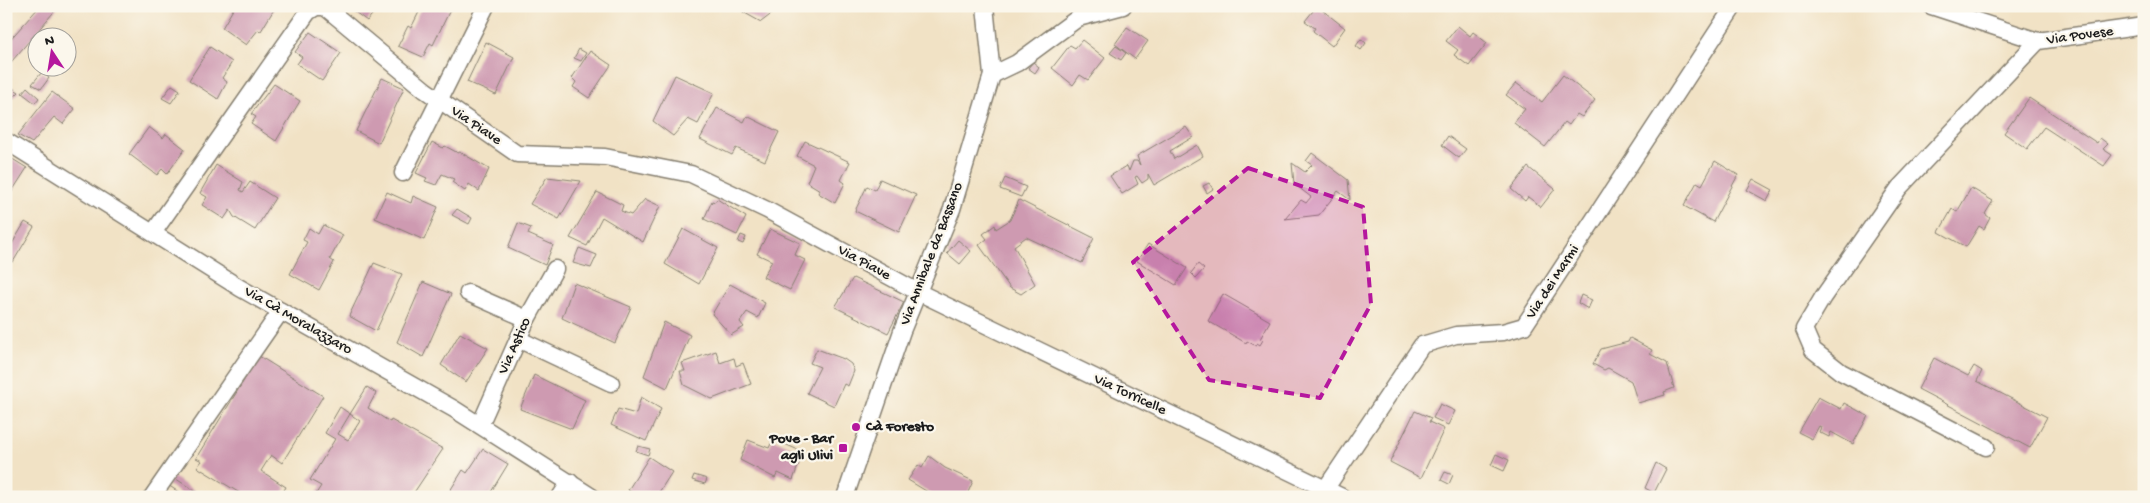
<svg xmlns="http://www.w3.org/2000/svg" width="2150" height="503" font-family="'Gochi Hand',sans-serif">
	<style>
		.building { fill: #ce9ab1; fill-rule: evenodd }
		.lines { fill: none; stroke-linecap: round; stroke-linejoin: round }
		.minor-casing { stroke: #867f70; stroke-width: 19 }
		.minor { stroke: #fff; stroke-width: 16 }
		.marked { fill: #b5179e; fill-opacity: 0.2; stroke: #b5179e; stroke-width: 4; stroke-dasharray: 10 6; stroke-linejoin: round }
		.poi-dot { fill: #b5179e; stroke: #fbf7ec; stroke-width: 2 }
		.labels { text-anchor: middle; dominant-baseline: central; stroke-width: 4.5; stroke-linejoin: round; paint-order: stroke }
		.street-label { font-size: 15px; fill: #1c1c1c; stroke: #fbf7ec }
		.poi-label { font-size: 15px; font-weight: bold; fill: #1c1c1c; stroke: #fbf7ec; text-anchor: start }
	</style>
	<rect width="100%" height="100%" fill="#fbf7ec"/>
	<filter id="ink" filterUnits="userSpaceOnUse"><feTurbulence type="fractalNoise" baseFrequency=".02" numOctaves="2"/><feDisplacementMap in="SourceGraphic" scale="10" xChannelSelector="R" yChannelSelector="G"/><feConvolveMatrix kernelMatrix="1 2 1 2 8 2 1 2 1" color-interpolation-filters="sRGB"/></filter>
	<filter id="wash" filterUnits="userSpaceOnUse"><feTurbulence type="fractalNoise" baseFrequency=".0096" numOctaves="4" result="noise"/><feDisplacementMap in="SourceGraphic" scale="20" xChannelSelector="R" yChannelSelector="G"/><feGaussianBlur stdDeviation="1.12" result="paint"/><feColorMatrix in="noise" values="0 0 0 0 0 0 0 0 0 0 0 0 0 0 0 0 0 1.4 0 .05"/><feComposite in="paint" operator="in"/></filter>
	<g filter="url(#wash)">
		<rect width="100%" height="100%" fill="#f1e2c5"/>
		<g id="blocks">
			<g class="building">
				<polygon points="40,6 59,6 6,68 6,44"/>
				<polygon points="235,6 276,6 261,31 258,30 246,45 222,28"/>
				<polygon points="347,6 379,6 367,21"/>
				<polygon points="422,6 449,6 447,9 450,10 433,45 430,43 423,57 398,46 408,26 411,28"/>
				<polygon points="741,6 782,6 761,22 743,12"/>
				<polygon points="1317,6 1345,28 1332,46 1313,31 1315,28 1305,21"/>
				<polygon points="1458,26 1470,36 1473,32 1487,43 1469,66 1454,55 1458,50 1446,41"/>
				<polygon points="1127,27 1148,41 1135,59 1115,44"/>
				<polygon points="310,32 341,53 322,81 297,64 302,57 295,52"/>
				<polygon points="1361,39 1366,43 1361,50 1356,46"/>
				<polygon points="1082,40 1105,58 1088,80 1080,75 1073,85 1052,68 1070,45 1075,48"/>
				<polygon points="486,42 514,57 496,95 467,82"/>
				<polygon points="1116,46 1126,53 1121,60 1110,53"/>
				<polygon points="210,47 232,62 222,78 227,82 218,99 189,80"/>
				<polygon points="579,49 586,53 581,61 574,58"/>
				<polygon points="590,51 611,65 589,98 573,87 576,82 572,78"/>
				<polygon points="1033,62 1039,67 1035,73 1028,68"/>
				<polygon points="42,72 49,78 41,89 32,84"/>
				<polygon points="675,75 714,93 698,124 688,119 673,136 653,121"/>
				<polygon points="1563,75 1595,100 1582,117 1577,114 1569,125 1565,122 1545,147 1514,123 1525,109 1506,95 1516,83 1542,102"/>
				<polygon points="382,78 404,88 379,143 356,131"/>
				<polygon points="274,84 300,101 276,141 251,124 256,117 251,114"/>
				<polygon points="172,85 180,90 171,103 162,98"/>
				<polygon points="11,87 19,92 13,98 6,92"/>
				<polygon points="27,87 39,98 35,103 22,93"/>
				<polygon points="52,92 75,109 63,124 54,117 32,143 18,135"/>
				<polygon points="2029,98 2097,143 2100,138 2108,144 2103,149 2112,155 2104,166 2044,127 2027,149 2004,133"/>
				<polygon points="717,108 744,122 747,116 779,132 765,161 736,148 732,155 700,139"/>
				<polygon points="149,127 163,138 166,134 185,149 167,174 162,169 157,175 129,154"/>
				<polygon points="1186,127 1193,137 1170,151 1174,159 1197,145 1203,156 1154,185 1148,174 1148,179 1142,183 1137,176 1135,177 1138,184 1122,194 1110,176 1127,166 1129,171 1133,161 1137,161 1140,165 1137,156"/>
				<polygon points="1448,136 1466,149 1459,158 1442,145"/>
				<polygon points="805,141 850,162 841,180 845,183 835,203 818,193 820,190 807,182 814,165 797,156"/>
				<polygon points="432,142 443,148 445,146 458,153 460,152 489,169 479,191 469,184 465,191 452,182 454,179 442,174 436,185 425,181 427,178 416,173"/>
				<polygon points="1312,153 1348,180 1350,200 1338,191 1319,215 1285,219 1301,200 1306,203 1311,197 1294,184 1292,163 1305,172 1312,165 1306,161"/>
				<polygon points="6,155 27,168 11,193 6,190"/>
				<polygon points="1715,161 1738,175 1713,222 1684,206 1697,182 1702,185"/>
				<polygon points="216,165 243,182 240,190 243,192 250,182 275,198 255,230 234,217 230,210 224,219 202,205 207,197 200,193"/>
				<polygon points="1528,167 1555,189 1541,207 1528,197 1525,201 1511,189"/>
				<polygon points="547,177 581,181 559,219 530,204"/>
				<polygon points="1005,178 1026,187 1021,197 1000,189"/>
				<polygon points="880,179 916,195 899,232 855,211 867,186 875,190"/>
				<polygon points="1753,179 1773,190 1767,201 1747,190"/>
				<polygon points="1209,183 1213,189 1207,193 1203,186"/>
				<polygon points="1971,188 1993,201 1985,214 1990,218 1984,229 1979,226 1966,247 1939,232 1952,209 1957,212"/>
				<polygon points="387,192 411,203 413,196 438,207 424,240 375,218"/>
				<polygon points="597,192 623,205 621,211 631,215 645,199 660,206 643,242 602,217 587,246 570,238"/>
				<polygon points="717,199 746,217 737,235 704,219 712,201 715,202"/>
				<polygon points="1019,200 1094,238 1082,263 1026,237 1014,246 1035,284 1021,294 1010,288 979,245 987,239 983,234 995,225 996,229 1010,220"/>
				<polygon points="457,209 472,218 469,224 452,215"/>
				<polygon points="25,222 34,227 13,262 6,258 6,248 9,249"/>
				<polygon points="518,223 531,228 528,234 553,245 545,265 508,248"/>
				<polygon points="323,225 343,235 330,259 334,262 319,290 290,274 307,242 303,240 309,228 318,234"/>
				<polygon points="683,229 718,248 699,284 665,264"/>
				<polygon points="770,229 800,243 795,255 805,260 790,290 763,277 772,261 757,254"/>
				<polygon points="741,235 746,237 743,244 738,242"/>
				<polygon points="958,240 971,251 960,264 947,253"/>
				<polygon points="1148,244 1187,268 1176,285 1137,261"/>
				<polygon points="579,248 597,255 591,268 573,263"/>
				<polygon points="374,263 402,274 376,331 349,316"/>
				<polygon points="1198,264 1204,269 1196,278 1191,273"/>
				<polygon points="853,278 904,302 888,333 835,307"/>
				<polygon points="423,282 451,294 423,357 397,342"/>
				<polygon points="574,283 631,307 615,343 562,318"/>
				<polygon points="730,284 765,303 758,318 747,312 740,322 744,327 731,335 712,314"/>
				<polygon points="1223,294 1270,321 1260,339 1263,340 1260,345 1257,343 1256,346 1247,341 1246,343 1208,321"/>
				<polygon points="1581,295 1592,300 1588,309 1578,303"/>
				<polygon points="664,322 690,335 667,388 644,376"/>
				<polygon points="460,333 488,348 466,382 441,365"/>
				<polygon points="1630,338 1652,350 1650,354 1667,363 1674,388 1664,392 1665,395 1638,403 1631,381 1608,368 1604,370 1593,364 1601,349 1628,342"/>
				<polygon points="817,349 844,359 851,364 854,371 848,386 844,384 834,406 807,393 820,367 810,363"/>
				<polygon points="716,351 720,363 734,358 736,366 743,363 751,384 712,399 684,385 680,371 685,371 682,363"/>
				<polygon points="259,356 323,396 282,463 271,455 261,471 286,487 280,497 242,497 243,495 197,467 202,461 196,458"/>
				<polygon points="1934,358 1968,376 1974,366 1982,371 1977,381 2047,417 2030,448 1918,389"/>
				<polygon points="534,375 585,400 572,429 520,409"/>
				<path d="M367 387 376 393 368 408 390 422 391 420 443 449 411 497H392L388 494 387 497H314L321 486 310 480 335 439 325 433 340 407 350 414ZM350 414 360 421 348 440 338 434Z"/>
				<polygon points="641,397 661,409 646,441 611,425 618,409 636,414"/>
				<polygon points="1818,397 1841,409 1844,403 1868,416 1853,444 1831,432 1829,437 1819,432 1821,427 1819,426 1812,439 1798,432"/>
				<polygon points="1440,404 1455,411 1448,425 1433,418"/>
				<polygon points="1415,411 1431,418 1429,422 1444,429 1421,478 1390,462"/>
				<polygon points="773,439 803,452 793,480 778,473 775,478 740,460 748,440 769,448"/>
				<polygon points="638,446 650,449 648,455 636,451"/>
				<polygon points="483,449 508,464 491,492 488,497 452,497 448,494 463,470 467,473"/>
				<polygon points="1496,454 1509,460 1504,471 1491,465"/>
				<polygon points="929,456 945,468 973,481 966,497 936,497 908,480 918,465 922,468"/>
				<polygon points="649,457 672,472 656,497 639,497 628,490"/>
				<polygon points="1656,463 1666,469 1654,493 1645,488"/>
				<polygon points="1445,472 1453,475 1449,484 1441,480"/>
				<polygon points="694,475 707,479 705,484 692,480"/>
				<polygon points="173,477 198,493 195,497 186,497 168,485"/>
			</g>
		</g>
	</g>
	<g filter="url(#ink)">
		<use href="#blocks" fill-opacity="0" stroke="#867f70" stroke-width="1"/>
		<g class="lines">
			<defs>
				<g id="minor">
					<polyline points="1931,6 2038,41 2144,26"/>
					<polyline points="992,75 1017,63 1078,18 1123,6"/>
					<polyline points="6,141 240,288 454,409 592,497"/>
					<polyline points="403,173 486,6"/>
					<polyline points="153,233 308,12 316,7 325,7 425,90 517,154 605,157 691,174 767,210 918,292 1342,497"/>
					<polyline points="468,293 527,319"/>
					<polyline points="518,339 611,383"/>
					<polyline points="480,425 527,319 555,269"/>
					<polyline points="1986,447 1841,372 1813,350 1804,329 1823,297 1899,188 2038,41"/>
					<polyline points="1326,488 1422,345 1456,335 1503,332 1524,326 1734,6"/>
					<polyline points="152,497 281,311"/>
					<polyline points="560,497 570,482"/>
					<polyline points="845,497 902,331 952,209 992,75 985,6"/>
				</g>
			</defs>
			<use href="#minor" class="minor-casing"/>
			<use href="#minor" class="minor"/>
		</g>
	</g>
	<path class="marked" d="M1248 168 1363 207 1371 304 1320 398 1209 380 1133 262Z"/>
	<g class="poi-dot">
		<circle cx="856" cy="427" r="5"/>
		<rect x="838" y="443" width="10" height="10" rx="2.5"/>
	</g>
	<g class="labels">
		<g class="street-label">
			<text transform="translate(2080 36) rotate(-8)">Via Povese</text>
			<text transform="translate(476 126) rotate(34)">Via Piave</text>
			<text transform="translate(932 254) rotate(-69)">Via Annibale da Bassano</text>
			<text transform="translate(864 263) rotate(29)">Via Piave</text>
			<text transform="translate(1553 282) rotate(-57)">Via dei Marmi</text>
			<text transform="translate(298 321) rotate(30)">Via Cà Moralazzaro</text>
			<text transform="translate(515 346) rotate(-66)">Via Astico</text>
			<text transform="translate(1130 395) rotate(25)">Via Torricelle</text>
		</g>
		<g class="poi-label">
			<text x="866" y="427">Cà Foresto</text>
			<text x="833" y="439" text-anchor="end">Pove - Bar<tspan x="833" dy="17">agli Ulivi</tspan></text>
		</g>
	</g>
	<rect width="2150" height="503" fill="none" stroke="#fbf7ec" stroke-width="25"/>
	<g transform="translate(52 52) rotate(348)"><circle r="24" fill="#fbf7ec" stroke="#a29f99"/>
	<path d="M0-4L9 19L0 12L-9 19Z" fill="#b5179e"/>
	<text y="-8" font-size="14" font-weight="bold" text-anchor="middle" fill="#1c1c1c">N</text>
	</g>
</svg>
